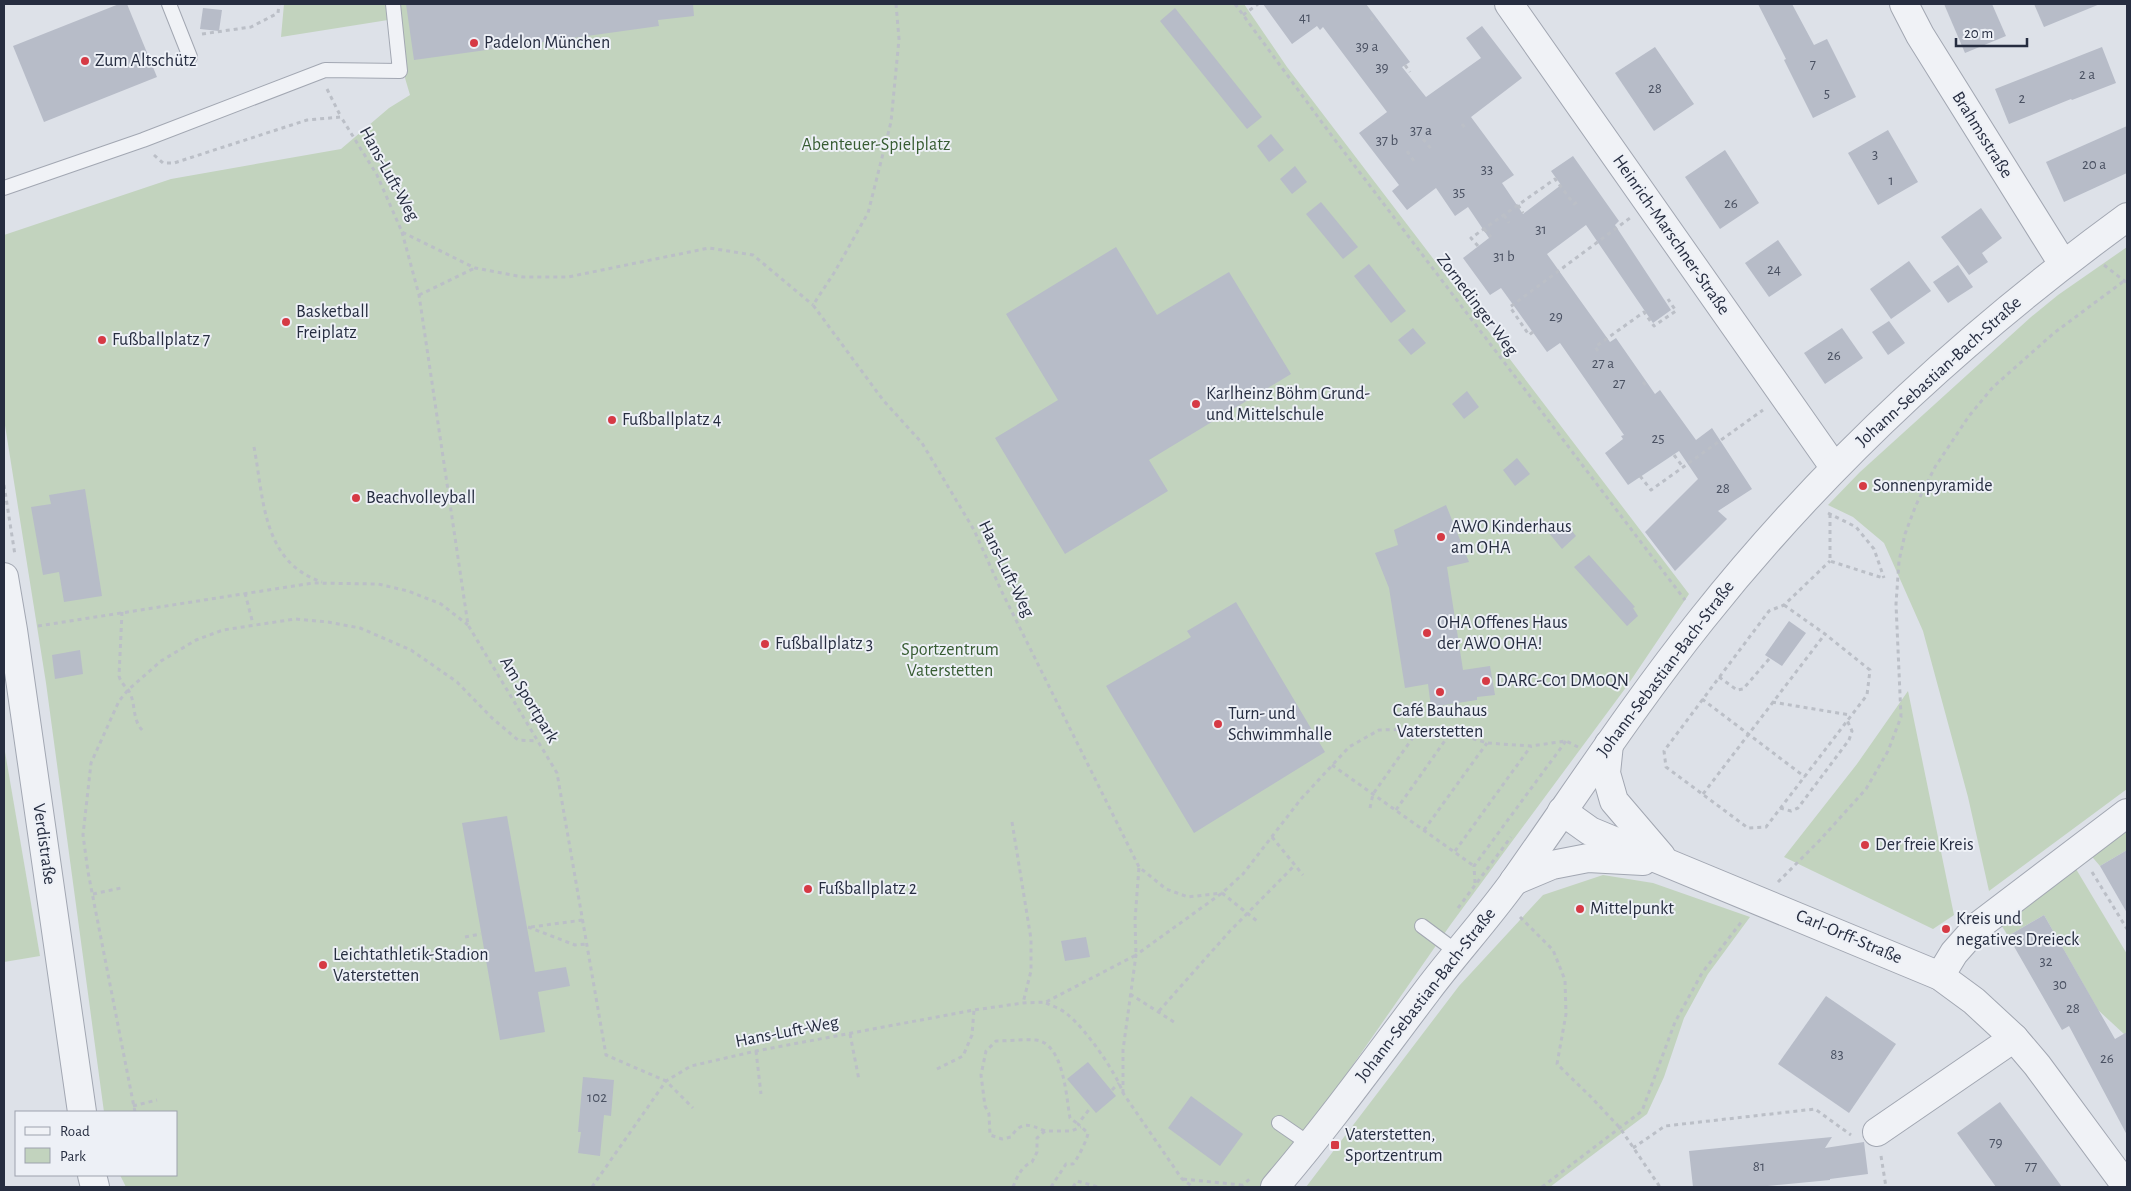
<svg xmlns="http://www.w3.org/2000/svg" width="2131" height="1191" font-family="'Alegreya Sans',sans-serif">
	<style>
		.green { fill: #c2d3be }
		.building { fill: #b7bcc8 }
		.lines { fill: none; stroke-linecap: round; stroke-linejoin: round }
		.service-casing { stroke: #a2a7b2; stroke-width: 16 }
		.minor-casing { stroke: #a2a7b2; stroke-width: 30 }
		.tertiary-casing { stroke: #a2a7b2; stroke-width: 30 }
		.path { stroke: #bbbfc7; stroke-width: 3; stroke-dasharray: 4 4; stroke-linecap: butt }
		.service { stroke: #f0f2f6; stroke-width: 14 }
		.minor { stroke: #f0f2f6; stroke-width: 28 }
		.tertiary { stroke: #f0f2f6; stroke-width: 28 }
		.poi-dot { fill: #d63a45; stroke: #edf0f6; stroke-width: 2 }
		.labels { text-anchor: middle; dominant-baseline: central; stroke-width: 4; stroke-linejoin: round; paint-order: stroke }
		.number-label { font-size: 15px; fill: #4a5162 }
		.poi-label { font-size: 18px; fill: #262d40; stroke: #edf0f6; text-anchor: start }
		.street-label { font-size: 18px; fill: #262d40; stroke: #edf0f6 }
		.park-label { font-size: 18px; fill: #375c32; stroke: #edf0f6 }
	</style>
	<rect width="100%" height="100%" fill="#dde1e8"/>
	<g class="green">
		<polygon points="284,4 1244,4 1287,67 1689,594 1627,686 1451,924 1288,1158 1265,1187 126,1187 120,1175 176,1175 176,1112 104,1112 46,683 4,419 4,235 171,179 341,149 389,108 410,95 388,20 281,37"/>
		<polygon points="2127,247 2127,789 1989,891 1968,797 1923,631 1884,543 1853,517 1828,505 1860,472 2031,317 2058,295"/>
		<polygon points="1908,691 1954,915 1933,929 1784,857 1857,764"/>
		<polygon points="4,746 40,956 4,962"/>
		<polygon points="2127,823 2127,850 2100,866 2088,852"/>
		<polygon points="2073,864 2127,954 2127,1039 2124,1034 2098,1010 2044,915 2008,936 1998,920"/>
		<polygon points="1603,875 1653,883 1750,917 1708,974 1684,1018 1664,1077 1647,1114 1550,1187 1306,1187 1459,986 1543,895"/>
	</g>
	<g class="building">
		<polygon points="119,4 127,4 157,77 44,122 13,46"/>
		<polygon points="406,4 693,4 694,16 658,20 659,26 414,60"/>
		<polygon points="1263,4 1366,4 1410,62 1402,67 1426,97 1481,58 1466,38 1482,26 1522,78 1471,117 1514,175 1502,183 1523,214 1561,185 1551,171 1573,156 1619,221 1615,225 1671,310 1653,323 1586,225 1547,254 1610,342 1616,338 1655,394 1660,390 1696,440 1712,428 1752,489 1718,511 1727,519 1675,571 1645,532 1698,479 1679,451 1628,485 1605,453 1623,439 1621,436 1624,435 1560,343 1547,352 1501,288 1490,295 1463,258 1489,238 1468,207 1455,216 1436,188 1407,210 1392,191 1399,185 1359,133 1387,112 1323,27 1320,30 1317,26 1292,44"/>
		<polygon points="1758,4 1792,4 1814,45 1827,39 1856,97 1813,118 1784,60 1786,59"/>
		<polygon points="1944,4 1992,4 2006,36 1965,53"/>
		<polygon points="2034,4 2100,4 2044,27"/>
		<polygon points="203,8 222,10 219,31 200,29"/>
		<polygon points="1175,8 1262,117 1247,129 1160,21"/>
		<polygon points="1655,47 1694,104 1654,131 1615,73"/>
		<polygon points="2102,47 2116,83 2072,100 2071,99 2009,124 1995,89"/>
		<polygon points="2127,126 2127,173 2064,202 2046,162"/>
		<polygon points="1888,130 1918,182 1878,205 1848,153"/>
		<polygon points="1271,134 1284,150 1269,162 1257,146"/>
		<polygon points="1725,150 1759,203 1720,229 1685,177"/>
		<polygon points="1295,166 1307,182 1292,194 1280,179"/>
		<polygon points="1321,202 1358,247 1343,259 1306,214"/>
		<polygon points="1981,208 2002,238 1982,253 1988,262 1969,275 1941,237"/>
		<polygon points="1778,240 1802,275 1769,297 1745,263"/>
		<polygon points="1116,247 1157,315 1229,272 1291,374 1149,460 1168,491 1065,554 995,438 1058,400 1006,314"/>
		<polygon points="1909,261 1931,291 1891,319 1870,289"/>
		<polygon points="1369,264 1406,311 1391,323 1354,276"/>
		<polygon points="1958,265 1973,287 1948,303 1933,282"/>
		<polygon points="1889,321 1905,343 1888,355 1872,332"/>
		<polygon points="1413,328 1426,343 1411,355 1398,340"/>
		<polygon points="1842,328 1863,358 1825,384 1804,353"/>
		<polygon points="1467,391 1479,407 1464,419 1452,404"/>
		<polygon points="1517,458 1530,474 1515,486 1503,470"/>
		<polygon points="85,489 102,596 64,602 59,572 43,575 31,507 51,504 49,495"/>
		<polygon points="1446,505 1469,562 1447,567 1463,670 1490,666 1495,695 1477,697 1477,700 1431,707 1428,684 1405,688 1389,588 1375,553 1398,545 1394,530"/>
		<polygon points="1564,521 1576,536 1562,549 1549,533"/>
		<polygon points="1589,555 1635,607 1633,608 1638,616 1627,626 1574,567"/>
		<polygon points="1236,602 1325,752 1194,833 1106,686 1191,637 1187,631"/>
		<polygon points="1789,621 1806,633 1782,666 1765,655"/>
		<polygon points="80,650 83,674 55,679 52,655"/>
		<polygon points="507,816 535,972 566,967 570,986 538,992 545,1032 500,1040 462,823"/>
		<polygon points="2127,850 2127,913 2100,866"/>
		<polygon points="2044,915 2115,1039 2127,1032 2127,1135 2069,1026 2062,1030 2008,936"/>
		<polygon points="1086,937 1090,957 1065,961 1061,941"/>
		<polygon points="1826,996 1896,1044 1849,1113 1778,1064"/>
		<polygon points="1088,1062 1116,1096 1096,1113 1067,1079"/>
		<polygon points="583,1077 614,1080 611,1116 604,1115 600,1156 578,1153 581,1132 578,1132"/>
		<polygon points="1191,1096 1243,1134 1220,1166 1168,1128"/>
		<polygon points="2000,1102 2036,1151 2062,1187 1996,1187 1957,1133"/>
		<polygon points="1832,1137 1825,1148 1864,1142 1868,1174 1830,1179 1830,1180 1758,1187 1693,1187 1689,1151"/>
	</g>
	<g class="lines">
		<defs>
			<g id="service">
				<polyline points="169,4 190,57"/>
				<polyline points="4,188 143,140 325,70 400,71 393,4"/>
				<polyline points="1422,926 1457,952"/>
				<polyline points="1279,1123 1311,1145"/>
			</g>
			<g id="minor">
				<polyline points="1509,4 1834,467"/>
				<polyline points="1904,4 1920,35 2063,264"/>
				<polyline points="4,577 13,630 82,1112"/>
				<polyline points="1609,744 1606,773 1614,801 1661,856"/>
				<polyline points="1562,811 1590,831 1940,976 1974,1001 2014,1038 2037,1065 2127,1187"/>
				<polyline points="1514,881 1552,865 1588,858 1643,861"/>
				<polyline points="1940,976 1954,953 1977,927 2127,813"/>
				<polyline points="1877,1132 2014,1038"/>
				<polyline points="92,1175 95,1187"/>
			</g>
			<path id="tertiary" d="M1275 1187C1329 1124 1377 1057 1427 991 1454 955 1485 921 1512 884 1575 795 1634 704 1702 619 1825 464 1968 333 2127 217"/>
		</defs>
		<use href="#service" class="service-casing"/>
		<use href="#minor" class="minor-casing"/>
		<use href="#tertiary" class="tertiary-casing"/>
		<g class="path">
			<polyline points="896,4 899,39 891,122 868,213 834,273 813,305 883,400 922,443 974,530 1001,590 1139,867 1166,889 1188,897 1222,893"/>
			<polyline points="1235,4 1329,132 1685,600"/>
			<polyline points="1243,15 1258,4"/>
			<polyline points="1371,17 1375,23"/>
			<polyline points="202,34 251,27 278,13 279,4"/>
			<polyline points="1405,65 1410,72"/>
			<polyline points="327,89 341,117"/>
			<polyline points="1462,124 1465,128"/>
			<polyline points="1423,139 1433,151"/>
			<polyline points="1407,151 1416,164"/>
			<polyline points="154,155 163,163 174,163 307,120 341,117 377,175 402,232 475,268 523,277 568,277 709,248 753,255 813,305"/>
			<polyline points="1518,205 1523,213"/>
			<polyline points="1504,215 1509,223"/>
			<polyline points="1484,229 1491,237"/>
			<polyline points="402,232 419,295 468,625 557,773 606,1055 666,1081 693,1108"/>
			<polyline points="1478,246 1471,238 1555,179 1574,204 1579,201"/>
			<polyline points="2104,265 2127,283"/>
			<polyline points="419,295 475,268"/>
			<polyline points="1533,332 1529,335 1510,307 1630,218"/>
			<polyline points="1598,351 1595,347 1644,312 1654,326 1676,311 1668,299"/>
			<polyline points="1643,382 1648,388"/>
			<path d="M254 447C264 499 262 562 322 582"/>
			<polyline points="1674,455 1683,467"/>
			<polyline points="1640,476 1651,490 1763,410"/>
			<polyline points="4,485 15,555"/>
			<polyline points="1828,513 1856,527 1874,549 1884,578"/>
			<polyline points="1830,514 1830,561 1883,578"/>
			<polyline points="245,593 253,624"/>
			<polyline points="1784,605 1825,634 1870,670 1867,695 1766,827 1748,828 1666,767 1664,751 1769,611 1784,605 1830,561"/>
			<path d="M122 612 119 676C121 684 127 687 130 693 136 706 132 720 143 731"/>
			<polyline points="38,626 313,583 378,584 408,591 441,604 468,625"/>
			<polyline points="1719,677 1737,690 1743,689 1770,658"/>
			<polyline points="1702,699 1805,777"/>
			<polyline points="1772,702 1850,715"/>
			<polyline points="1332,765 1474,866"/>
			<polyline points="1703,794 1825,634"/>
			<polyline points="1370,808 1373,794 1419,729"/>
			<polyline points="1780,808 1791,811 1798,808 1849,740 1852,731 1847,720"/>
			<polyline points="1396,810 1451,732"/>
			<polyline points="1012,822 1031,939 1031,971 1023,1003"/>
			<polyline points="1424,830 1487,743"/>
			<polyline points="1272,837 1303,875"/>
			<polyline points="1455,851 1531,746"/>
			<polyline points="2092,872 2127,929"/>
			<polyline points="1778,882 1820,840 1866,789 1888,751 1901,717 1896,604 1899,561 1905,534 1916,505 1935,467 1969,416 1993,387 2054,333 2124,281"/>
			<polyline points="1475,883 1474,866 1566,741"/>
			<polyline points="1222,893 1257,921"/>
			<polyline points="93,894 121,888"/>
			<polyline points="1458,908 1511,837"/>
			<polyline points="1520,917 1553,950 1565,980 1566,1014 1557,1064 1591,1097 1620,1128 1660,1187"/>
			<polyline points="528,927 575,945 587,944"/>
			<polyline points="531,927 583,920"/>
			<polyline points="465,937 481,934"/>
			<polyline points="1130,994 1174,1022"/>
			<path d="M1046 1003C1053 1006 1061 1009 1067 1014 1085 1028 1116 1072 1123 1093L1182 1179 1193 1187"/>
			<polyline points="1159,1011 1229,932 1295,865"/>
			<polyline points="850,1034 859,1080"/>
			<polyline points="756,1051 761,1094"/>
			<polyline points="937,1069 963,1056 972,1035 974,1010"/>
			<polyline points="1112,1090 1119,1083"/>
			<polyline points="1123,1093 1123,1050 1136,955 1222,893 1243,874 1301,799 1349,747 1379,730 1419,729 1451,732 1487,743 1531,746 1566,741 1578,747"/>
			<polyline points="133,1106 157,1100"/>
			<polyline points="135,1112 88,872 83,835 91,763 119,701 128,690 161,661 196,640 223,630 295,619 328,622 360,628 411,650 457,682 492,718 518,740 537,741"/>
			<path d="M1045 1131C1029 1124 1021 1121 1011 1137L1002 1139 990 1135 989 1114 985 1106 981 1075 986 1051 996 1041C1009 1041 1023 1039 1036 1040 1064 1044 1066 1096 1070 1118L1078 1124"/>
			<polyline points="1633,1148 1665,1126 1815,1109 1851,1135"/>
			<polyline points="1881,1156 1886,1187"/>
			<polyline points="1183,1179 1241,1185"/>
			<polyline points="592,1187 666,1081 691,1066 756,1051 974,1010 1023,1003 1046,1002 1136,955 1135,920 1139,867"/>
			<path d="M1013 1187C1017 1177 1021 1167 1032 1162L1037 1152V1138L1045 1131H1071L1081 1127"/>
			<path d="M1051 1187 1066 1164H1073C1077 1160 1088 1138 1088 1133L1078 1124 1091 1107"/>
			<polyline points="1073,1187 1077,1181 1098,1187"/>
			<polyline points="1240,1187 1251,1178"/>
			<polyline points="1542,1187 1642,1111 1675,1022 1702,973 1742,921"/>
		</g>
		<use href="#service" class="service"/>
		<use href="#minor" class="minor"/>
		<use href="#tertiary" class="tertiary"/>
	</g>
	<g class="poi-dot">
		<circle cx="474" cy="43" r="5"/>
		<circle cx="85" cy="61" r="5"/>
		<circle cx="286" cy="322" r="5"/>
		<circle cx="102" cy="340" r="5"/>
		<circle cx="1196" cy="404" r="5"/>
		<circle cx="612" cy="420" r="5"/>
		<circle cx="1863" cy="486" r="5"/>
		<circle cx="356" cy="498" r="5"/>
		<circle cx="1441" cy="537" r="5"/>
		<circle cx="1427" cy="633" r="5"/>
		<circle cx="765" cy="644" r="5"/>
		<circle cx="1486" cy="681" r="5"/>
		<circle cx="1440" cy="692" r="5"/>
		<circle cx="1218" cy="724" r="5"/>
		<circle cx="1865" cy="845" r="5"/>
		<circle cx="808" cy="889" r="5"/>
		<circle cx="1580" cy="909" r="5"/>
		<circle cx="1946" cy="929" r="5"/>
		<circle cx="323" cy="965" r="5"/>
		<rect x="1330" y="1140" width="10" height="10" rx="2.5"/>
	</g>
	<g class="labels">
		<g class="number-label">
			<text x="1305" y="17">41</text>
			<text x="1367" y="46">39 a</text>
			<text x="1813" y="64">7</text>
			<text x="1382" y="67">39</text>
			<text x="2087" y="74">2 a</text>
			<text x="1655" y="88">28</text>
			<text x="1827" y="93">5</text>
			<text x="2022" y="98">2</text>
			<text x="1421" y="130">37 a</text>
			<text x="1387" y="140">37 b</text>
			<text x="1875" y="154">3</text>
			<text x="2094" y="164">20 a</text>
			<text x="1487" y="169">33</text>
			<text x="1891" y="180">1</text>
			<text x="1459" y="192">35</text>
			<text x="1731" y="203">26</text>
			<text x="1541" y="229">31</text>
			<text x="1504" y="256">31 b</text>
			<text x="1774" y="269">24</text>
			<text x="1556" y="316">29</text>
			<text x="1834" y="355">26</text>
			<text x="1603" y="363">27 a</text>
			<text x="1619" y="383">27</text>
			<text x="1658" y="438">25</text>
			<text x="1723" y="488">28</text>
			<text x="2046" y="961">32</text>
			<text x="2060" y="984">30</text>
			<text x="2073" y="1008">28</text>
			<text x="1837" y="1054">83</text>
			<text x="2107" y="1058">26</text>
			<text x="597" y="1097">102</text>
			<text x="1996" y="1142">79</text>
			<text x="1759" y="1166">81</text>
			<text x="2031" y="1166">77</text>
		</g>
		<g class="poi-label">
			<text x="484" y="43">Padelon München</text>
			<text x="95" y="61">Zum Altschütz</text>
			<text x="296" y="312">Basketball<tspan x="296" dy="21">Freiplatz</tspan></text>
			<text x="112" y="340">Fußballplatz 7</text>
			<text x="1206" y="394">Karlheinz Böhm Grund-<tspan x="1206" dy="21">und Mittelschule</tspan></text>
			<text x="622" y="420">Fußballplatz 4</text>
			<text x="1873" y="486">Sonnenpyramide</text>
			<text x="366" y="498">Beachvolleyball</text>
			<text x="1451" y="527">AWO Kinderhaus<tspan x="1451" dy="21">am OHA</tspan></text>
			<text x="1437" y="623">OHA Offenes Haus<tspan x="1437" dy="21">der AWO OHA!</tspan></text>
			<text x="775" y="644">Fußballplatz 3</text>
			<text x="1496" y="681">DARC-C01 DM0QN</text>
			<text x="1440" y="711" text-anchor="middle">Café Bauhaus<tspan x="1440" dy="21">Vaterstetten</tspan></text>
			<text x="1228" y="714">Turn- und<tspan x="1228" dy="21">Schwimmhalle</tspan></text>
			<text x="1875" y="845">Der freie Kreis</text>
			<text x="818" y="889">Fußballplatz 2</text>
			<text x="1590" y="909">Mittelpunkt</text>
			<text x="1956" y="919">Kreis und<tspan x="1956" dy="21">negatives Dreieck</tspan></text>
			<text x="333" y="955">Leichtathletik-Stadion<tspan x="333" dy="21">Vaterstetten</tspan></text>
			<text x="1345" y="1135">Vaterstetten,<tspan x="1345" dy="21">Sportzentrum</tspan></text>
		</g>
		<g class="street-label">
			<text transform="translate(1982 135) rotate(58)">Brahmsstraße</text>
			<text transform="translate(389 174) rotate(61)">Hans-Luft-Weg</text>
			<text transform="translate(1671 235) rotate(55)">Heinrich-Marschner-Straße</text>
			<text transform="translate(1477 305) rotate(53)">Zornedinger Weg</text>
			<text transform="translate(1939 372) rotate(-42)">Johann-Sebastian-Bach-Straße</text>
			<text transform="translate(1006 569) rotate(64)">Hans-Luft-Weg</text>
			<text transform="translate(1666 669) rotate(-53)">Johann-Sebastian-Bach-Straße</text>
			<text transform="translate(529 700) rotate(59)">Am Sportpark</text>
			<text transform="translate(44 844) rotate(82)">Verdistraße</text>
			<text transform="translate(1849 937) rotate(23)">Carl-Orff-Straße</text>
			<text transform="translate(1426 995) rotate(-52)">Johann-Sebastian-Bach-Straße</text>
			<text transform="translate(787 1032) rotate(-11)">Hans-Luft-Weg</text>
		</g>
		<g class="park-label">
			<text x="876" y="145">Abenteuer-Spielplatz</text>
			<text x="950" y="650">Sportzentrum<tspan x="950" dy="21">Vaterstetten</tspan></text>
		</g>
	</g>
	<rect width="2131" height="1191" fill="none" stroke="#262d40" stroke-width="10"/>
	<rect x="15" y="1111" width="162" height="65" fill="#edf0f6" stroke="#9da2ad"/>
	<rect x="25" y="1127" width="25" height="8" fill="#f0f2f6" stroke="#9da2ad"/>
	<text x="60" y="1136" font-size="15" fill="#262d40">Road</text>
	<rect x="25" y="1148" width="25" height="15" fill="#c2d3be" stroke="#9da2ad"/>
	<text x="60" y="1161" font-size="15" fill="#262d40">Park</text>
	<path d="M1956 38v8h71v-8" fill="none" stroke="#262d40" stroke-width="2.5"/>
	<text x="1964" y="38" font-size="15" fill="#262d40" stroke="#edf0f6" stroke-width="4" paint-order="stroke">20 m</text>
</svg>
